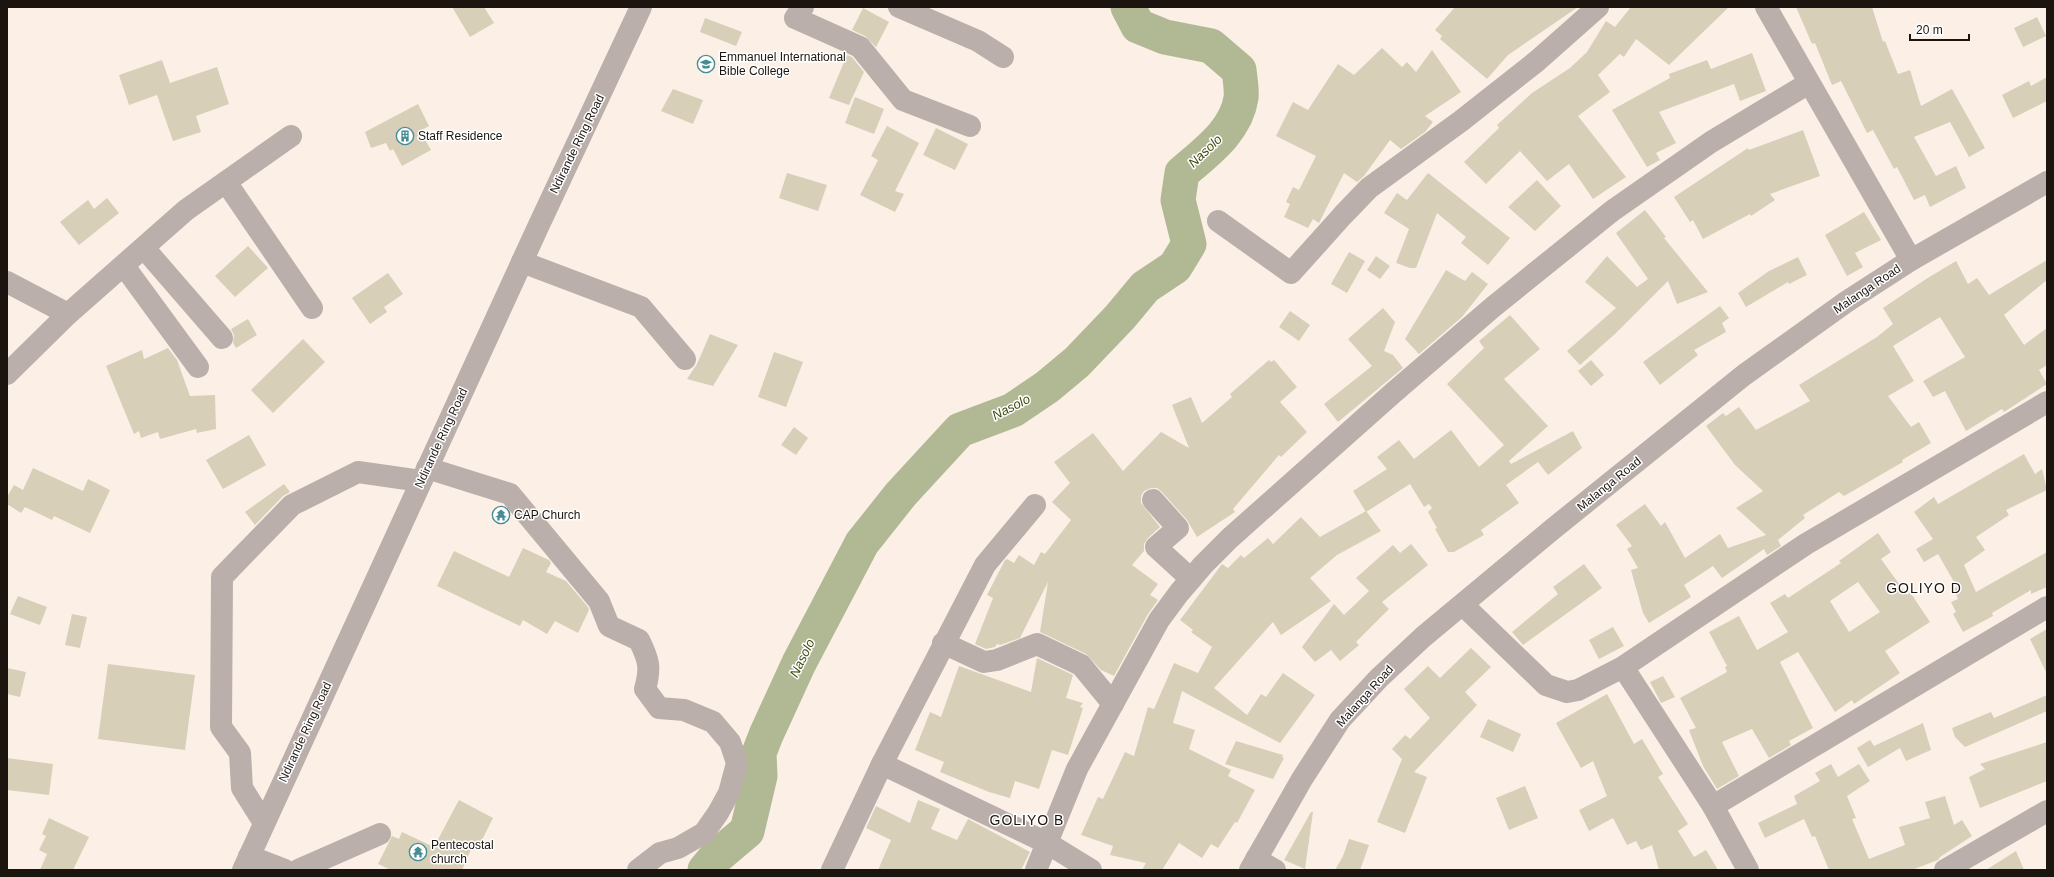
<svg xmlns="http://www.w3.org/2000/svg" width="2054" height="877" font-family="Arial,sans-serif">
	<style>
		.lines { fill: none; stroke-linecap: round; stroke-linejoin: round }
		.river { stroke: #b1b994; stroke-width: 35 }
		.building { fill: #d7cfb8; fill-rule: evenodd }
		.minor { stroke: #bbafac; stroke-width: 22 }
		.labels { text-anchor: middle; dominant-baseline: central; stroke-width: 3; stroke-linejoin: round; paint-order: stroke }
		.poi-label { font-size: 12px; fill: #1c150f; stroke: #fff; text-anchor: start }
		.street-label { font-size: 12px; fill: #1c150f; stroke: #fff }
		.water-label { font-size: 13px; font-style: italic; fill: #404a0d; stroke: #fff }
		.quarter-label { font-size: 14px; letter-spacing: 1px; fill: #1c150f; stroke: #fff }
	</style>
	<rect width="100%" height="100%" fill="#fcf0e6"/>
	<g class="lines">
		<path class="river" d="M705 870 715 858 747 831 760 776 759 753 766 735 799 663 862 543 901 494 960 430 1013 410 1047 387 1077 362 1120 317 1145 287 1175 267 1189 244 1178 200 1182 173C1206 152 1236 131 1241 98 1242 90 1240 79 1239 70L1211 46 1165 37 1138 26 1128 7"/>
	</g>
	<g class="building">
		<polygon points="452,7 484,7 494,23 470,37"/>
		<polygon points="1455,7 1578,7 1508,55 1487,79 1440,39 1442,36 1435,30"/>
		<polygon points="1631,7 1729,7 1669,65 1636,39 1624,57 1620,54 1598,75 1610,92 1578,116 1626,177 1593,199 1569,164 1547,181 1520,151 1486,184 1464,162 1499,128 1497,125 1532,93 1570,68 1587,52 1606,21 1615,27"/>
		<polygon points="1796,7 1872,7 1883,42 1885,41 1898,74 1910,70 1921,106 1952,89 1985,148 1969,157 1950,122 1914,137 1936,176 1956,166 1966,188 1930,207 1925,195 1914,200 1897,167 1894,169 1873,130 1867,133 1841,81 1832,85 1815,43 1812,44"/>
		<polygon points="863,8 889,22 876,47 865,36 852,30"/>
		<polygon points="2037,17 2046,36 2023,47 2014,28"/>
		<polygon points="705,18 742,32 736,46 700,32"/>
		<polygon points="1382,48 1402,67 1407,62 1416,72 1432,50 1461,92 1425,116 1433,122 1425,132 1401,149 1390,140 1364,176 1357,182 1344,173 1319,223 1313,219 1308,228 1284,217 1290,204 1286,202 1293,187 1299,190 1316,156 1276,136 1293,102 1308,110 1338,64 1354,75"/>
		<polygon points="1752,53 1766,91 1740,101 1734,84 1659,112 1676,143 1656,153 1660,160 1647,167 1612,110 1670,78 1669,74 1707,60 1711,69"/>
		<polygon points="847,55 852,57 864,72 849,105 829,98"/>
		<polygon points="162,60 170,83 217,67 229,104 196,116 201,132 173,141 157,95 129,105 119,75"/>
		<polygon points="2047,77 2047,101 2013,118 2002,95 2029,81 2031,86"/>
		<polygon points="673,89 703,100 693,124 661,111"/>
		<polygon points="855,97 884,109 874,134 845,123"/>
		<polygon points="418,104 429,126 420,131 431,150 402,166 393,149 390,151 386,143 371,148 365,132"/>
		<polygon points="887,126 919,143 895,191 904,194 895,212 860,195 878,160 871,156"/>
		<polygon points="936,128 968,144 955,170 923,155"/>
		<polygon points="1803,130 1820,176 1770,194 1775,200 1751,216 1750,214 1703,239 1693,220 1690,222 1674,197 1748,148 1749,150"/>
		<polygon points="787,173 827,185 818,211 779,198"/>
		<polygon points="1428,173 1510,238 1488,265 1461,243 1466,237 1437,213 1416,268 1410,268 1396,263 1409,229 1384,213 1397,193 1407,200"/>
		<polygon points="1537,180 1561,206 1535,231 1508,207"/>
		<polygon points="107,198 119,213 79,245 60,222 88,200 94,209"/>
		<polygon points="1645,210 1666,237 1664,238 1708,292 1677,304 1668,281 1616,333 1580,365 1567,351 1616,308 1585,282 1607,256 1637,287 1648,279 1616,233"/>
		<polygon points="1864,212 1881,240 1855,253 1863,267 1847,276 1825,235"/>
		<polygon points="248,246 268,268 235,297 215,276"/>
		<polygon points="1349,252 1365,261 1347,293 1331,284"/>
		<polygon points="1376,256 1390,266 1380,279 1367,270"/>
		<polygon points="1798,257 1807,275 1789,284 1788,282 1746,307 1738,293 1769,271"/>
		<polygon points="2047,260 2047,280 2004,315 2024,345 2047,328 2047,365 2039,370 2047,384 2004,412 2002,409 1966,431 1945,391 1933,397 1923,381 1965,357 1940,317 1893,346 1914,381 1888,396 1911,427 1919,422 1931,443 1902,460 1903,462 1844,496 1839,492 1803,515 1805,518 1778,540 1781,546 1767,555 1764,549 1722,578 1713,566 1684,585 1691,597 1649,623 1643,613 1631,570 1638,568 1627,549 1632,546 1616,525 1645,504 1661,526 1665,522 1685,558 1720,534 1728,548 1766,535 1736,508 1763,491 1735,465 1706,426 1723,413 1726,416 1739,407 1756,430 1810,401 1799,385 1877,337 1893,324 1883,308 1926,279 1956,261 1968,284 1977,278 1989,295"/>
		<polygon points="1446,270 1465,281 1472,272 1488,284 1462,317 1419,354 1405,339"/>
		<polygon points="388,273 403,294 384,307 387,312 370,324 352,298"/>
		<polygon points="1720,306 1729,318 1722,323 1726,332 1694,350 1698,355 1660,385 1643,362"/>
		<polygon points="1383,308 1395,322 1384,351 1393,355 1403,368 1338,422 1324,404 1372,366 1348,339"/>
		<polygon points="1290,311 1310,325 1299,341 1279,327"/>
		<polygon points="1510,315 1540,349 1504,379 1548,426 1509,461 1511,464 1573,431 1582,448 1548,475 1538,462 1506,485 1519,503 1481,530 1484,535 1454,552 1448,552 1435,529 1437,528 1428,512 1432,508 1429,504 1424,507 1410,484 1366,512 1353,491 1387,469 1377,457 1399,440 1414,459 1451,430 1479,467 1504,445 1447,384 1484,348 1479,341"/>
		<polygon points="248,319 257,335 236,348 233,343 234,335 231,329"/>
		<polygon points="710,334 738,345 713,386 687,379 697,364"/>
		<polygon points="303,339 325,362 273,413 251,390"/>
		<polygon points="168,348 177,360 190,396 215,395 216,429 197,433 196,429 160,439 158,432 141,438 139,431 134,434 106,366 142,350 144,359"/>
		<polygon points="774,352 803,362 786,407 758,397"/>
		<polygon points="1269,360 1271,362 1274,360 1297,387 1280,402 1307,432 1281,457 1279,455 1233,509 1235,512 1197,537 1187,520 1162,492 1157,488 1151,488 1144,491 1141,496 1141,503 1160,527 1148,538 1144,544 1144,551 1132,565 1158,584 1150,595 1158,600 1148,614 1114,676 1101,670 1086,654 1040,632 1048,582 1020,638 1000,645 997,644 995,647 986,649 975,644 993,598 987,595 1005,560 1007,559 1014,563 1019,555 1034,565 1041,552 1045,554 1071,520 1052,502 1070,483 1054,462 1093,433 1123,471 1161,432 1189,448 1172,405 1191,397 1202,423 1232,397 1230,394"/>
		<polygon points="1591,360 1604,375 1591,386 1578,371"/>
		<polygon points="794,427 808,438 796,455 781,445"/>
		<polygon points="249,435 266,465 223,489 206,460"/>
		<polygon points="2024,454 2035,474 2042,469 2047,490 2006,510 2009,515 1976,537 1985,550 1964,565 1976,592 2047,552 2047,587 2031,594 2031,590 1992,613 1993,616 1963,632 1953,614 1956,612 1951,602 1958,599 1954,589 1957,587 1938,554 1924,562 1916,549 1933,539 1914,512 1934,497 1938,504"/>
		<polygon points="33,468 83,491 88,479 110,490 90,533 54,516 52,520 25,507 21,513 7,504 7,497 14,485 23,490"/>
		<polygon points="284,484 290,492 283,496 255,525 245,512"/>
		<polygon points="1366,511 1381,531 1337,555 1310,578 1331,601 1281,635 1273,622 1214,688 1247,715 1261,694 1266,697 1283,673 1315,695 1280,743 1182,691 1173,723 1195,730 1189,749 1231,770 1228,776 1255,790 1237,823 1235,822 1218,848 1211,844 1202,858 1179,843 1162,870 1142,870 1146,863 1110,855 1113,846 1081,835 1098,797 1103,799 1125,752 1134,756 1148,707 1154,709 1174,663 1198,673 1212,647 1191,632 1193,630 1180,620 1222,564 1228,568 1241,555 1244,558 1268,538 1273,544 1301,517 1320,537"/>
		<path d="M1878 533 1891 552 1881 559 1907 595 1910 592 1930 622 1885 651 1900 673 1854 704 1852 700 1835 712 1798 652 1780 662 1813 728 1789 741 1791 745 1769 758 1752 729 1722 742 1739 776 1717 789 1703 766 1689 730 1696 728 1680 698 1727 672 1725 667 1727 666 1709 632 1739 616 1757 650 1788 632 1770 603 1785 594 1788 598 1841 563 1839 561ZM1858 582 1880 612 1849 632 1830 601Z"/>
		<polygon points="1411,544 1428,565 1382,602 1389,609 1356,642 1359,645 1340,661 1331,650 1315,662 1302,647 1334,604 1344,615 1369,591 1356,578 1393,545 1400,553"/>
		<polygon points="523,548 549,560 551,563 546,572 566,581 588,607 589,610 578,633 555,621 547,634 523,620 520,626 437,586 454,551 509,577"/>
		<polygon points="1584,564 1602,588 1523,645 1512,632 1558,594 1553,587"/>
		<polygon points="18,596 47,607 40,625 10,614"/>
		<polygon points="72,614 87,617 80,648 65,645"/>
		<polygon points="1613,627 1624,646 1599,659 1589,640"/>
		<polygon points="2047,629 2047,674 2030,639"/>
		<polygon points="1471,648 1491,667 1465,692 1477,705 1414,772 1427,777 1405,833 1377,822 1402,759 1392,749 1405,735 1410,739 1430,718 1404,689 1428,666 1440,678"/>
		<polygon points="1037,658 1073,675 1066,698 1083,703 1080,707 1083,708 1068,755 1052,750 1039,789 1015,781 1010,798 989,792 940,772 944,762 915,750 930,712 941,717 959,666 1031,692"/>
		<polygon points="108,664 195,675 185,750 98,739"/>
		<polygon points="7,668 26,672 20,697 7,694"/>
		<polygon points="1663,676 1675,697 1661,703 1650,682"/>
		<polygon points="1607,694 1634,744 1642,739 1663,774 1658,777 1688,824 1678,831 1694,857 1706,850 1718,870 1659,870 1652,845 1641,850 1636,841 1627,845 1613,818 1589,831 1579,810 1607,796 1593,761 1581,768 1556,723"/>
		<polygon points="2047,695 2047,711 1965,747 1955,737 1952,728 1991,712 1994,718"/>
		<polygon points="1488,719 1521,734 1513,752 1480,737"/>
		<polygon points="1923,723 1931,750 1906,761 1900,748 1868,767 1857,748 1870,740 1874,746"/>
		<polygon points="1236,741 1283,755 1282,757 1284,758 1273,779 1225,764"/>
		<polygon points="2047,742 2047,781 1980,808 1969,777 1985,769 1980,764"/>
		<polygon points="7,758 53,764 49,795 7,790"/>
		<polygon points="1831,764 1838,777 1859,764 1870,781 1847,796 1856,818 1852,819 1869,859 1905,845 1899,827 1930,818 1925,802 1945,796 1954,825 1962,820 1972,836 1940,857 1938,860 1912,870 1829,870 1815,836 1812,837 1804,819 1765,838 1758,823 1797,804 1794,796 1820,781 1815,773"/>
		<polygon points="1525,786 1538,818 1509,830 1496,798"/>
		<polygon points="459,800 493,818 477,850 472,847 462,870 391,870 378,864 392,836 399,839 402,832 434,847"/>
		<polygon points="918,800 940,809 931,829 957,840 968,819 1030,852 1021,870 878,870 891,840 866,828 876,806 910,823"/>
		<polygon points="1311,812 1313,812 1305,869 1284,860"/>
		<polygon points="49,818 89,837 73,870 40,870 47,854 39,850 46,836 42,834"/>
		<polygon points="1349,839 1369,845 1360,870 1335,870 1343,856"/>
		<polygon points="2016,851 2024,870 1986,870"/>
	</g>
	<g class="lines">
		<g class="minor">
			<polyline points="803,7 795,18 860,47 903,100 970,126"/>
			<polyline points="899,7 978,41 1003,57"/>
			<polyline points="1766,7 1911,260"/>
			<polyline points="226,182 312,308"/>
			<polyline points="1218,221 1291,273 1343,215 1369,188 1461,121 1537,61 1598,7"/>
			<polyline points="144,248 222,338"/>
			<polyline points="522,262 641,307 685,359"/>
			<polyline points="124,266 198,367"/>
			<polyline points="7,282 68,314"/>
			<polyline points="7,374 68,314 186,210 291,136"/>
			<path d="M427 468 510 494 599 601 609 626 639 640C649 660 651 668 645 689L659 708 684 710 713 722 730 742 737 763 729 793 718 813 704 833 678 848 660 853 638 870"/>
			<polyline points="1153,500 1178,528 1156,547 1191,579"/>
			<polyline points="1463,605 1546,685 1567,692 1578,690 1623,667 1806,544 2047,402"/>
			<polyline points="943,643 984,662 997,660 1037,644 1081,665 1113,704"/>
			<polyline points="1623,667 1713,806 1748,870"/>
			<polyline points="882,764 1047,843 1091,870"/>
			<polyline points="1713,806 2047,607"/>
			<polyline points="264,823 242,788 240,753 221,727 222,577 292,505 358,472 421,481"/>
			<polyline points="249,856 285,870"/>
			<polyline points="1256,859 1275,870"/>
			<polyline points="243,870 538,227 641,7"/>
			<polyline points="298,870 380,834"/>
			<polyline points="832,870 882,764 985,565 1035,505"/>
			<polyline points="1036,870 1077,769 1159,620 1179,593 1203,565 1230,538 1393,393 1493,307 1612,211 1711,142 1809,83"/>
			<polyline points="1250,870 1302,779 1340,720 1379,678 1423,637 1554,528 1744,375 1846,302 1911,260 2047,182"/>
			<polyline points="1945,870 2047,811"/>
		</g>
	</g>
	<defs>
		<symbol id="school-ring" viewBox="-11 -11 22 22"><circle r="9.5" fill="#fff" stroke="#458c93" stroke-width="1.5"/><path d="M0-5L7-2L0 1L-7-2ZM-4 1L0 2.5L4 1V4Q0 6-4 4Z" fill="#458c93"/></symbol>
		<symbol id="building-ring" viewBox="-11 -11 22 22"><circle r="9.5" fill="#fff" stroke="#458c93" stroke-width="1.5"/><path d="M-4-6H4V6H1V3H-1V6H-4ZM-2.5-4.3h1.7v1.8h-1.7ZM.8-4.3h1.7v1.8H.8ZM-2.5-1h1.7V.8h-1.7ZM.8-1h1.7V.8H.8Z" fill="#458c93"/></symbol>
		<symbol id="temple-ring" viewBox="-11 -11 22 22"><circle r="9.5" fill="#fff" stroke="#458c93" stroke-width="1.5"/><path d="M0-6L5-2H3V0L6.5 2.5H4V6H1.5V3h-3V6H-4V2.5H-6.5L-3 0V-2H-5Z" fill="#458c93"/></symbol>
	</defs>
	<g fill-rule="evenodd">
		<use href="#school-ring" x="696" y="54" width="20" height="20"/>
		<use href="#building-ring" x="395" y="126" width="20" height="20"/>
		<use href="#temple-ring" x="491" y="505" width="20" height="20"/>
		<use href="#temple-ring" x="408" y="842" width="20" height="20"/>
	</g>
	<g class="labels">
		<g class="poi-label">
			<text x="719" y="57">Emmanuel International<tspan x="719" dy="14">Bible College</tspan></text>
			<text x="418" y="136">Staff Residence</text>
			<text x="514" y="515">CAP Church</text>
			<text x="431" y="845">Pentecostal<tspan x="431" dy="14">church</tspan></text>
		</g>
		<g class="street-label">
			<text transform="translate(577 144) rotate(-64)">Ndirande Ring Road</text>
			<text transform="translate(1867 289) rotate(-34)">Malanga Road</text>
			<text transform="translate(441 438) rotate(-65)">Ndirande Ring Road</text>
			<text transform="translate(1609 484) rotate(-39)">Malanga Road</text>
			<text transform="translate(1365 696) rotate(-48)">Malanga Road</text>
			<text transform="translate(305 732) rotate(-65)">Ndirande Ring Road</text>
		</g>
		<g class="water-label">
			<text transform="translate(1205 151) rotate(-44)">Nasolo</text>
			<text transform="translate(1011 407) rotate(-27)">Nasolo</text>
			<text transform="translate(802 658) rotate(-64)">Nasolo</text>
		</g>
		<g class="quarter-label">
			<text x="1924" y="588">GOLIYO D</text>
			<text x="1027" y="820">GOLIYO B</text>
		</g>
	</g>
	<rect width="2054" height="877" fill="none" stroke="#1c150f" stroke-width="16"/>
	<path d="M1910 34v6h59v-6" fill="none" stroke="#1c150f" stroke-width="2"/>
	<text x="1916" y="34" font-size="12" fill="#1c150f" stroke="#ffffff" stroke-width="3" paint-order="stroke">20 m</text>
</svg>
